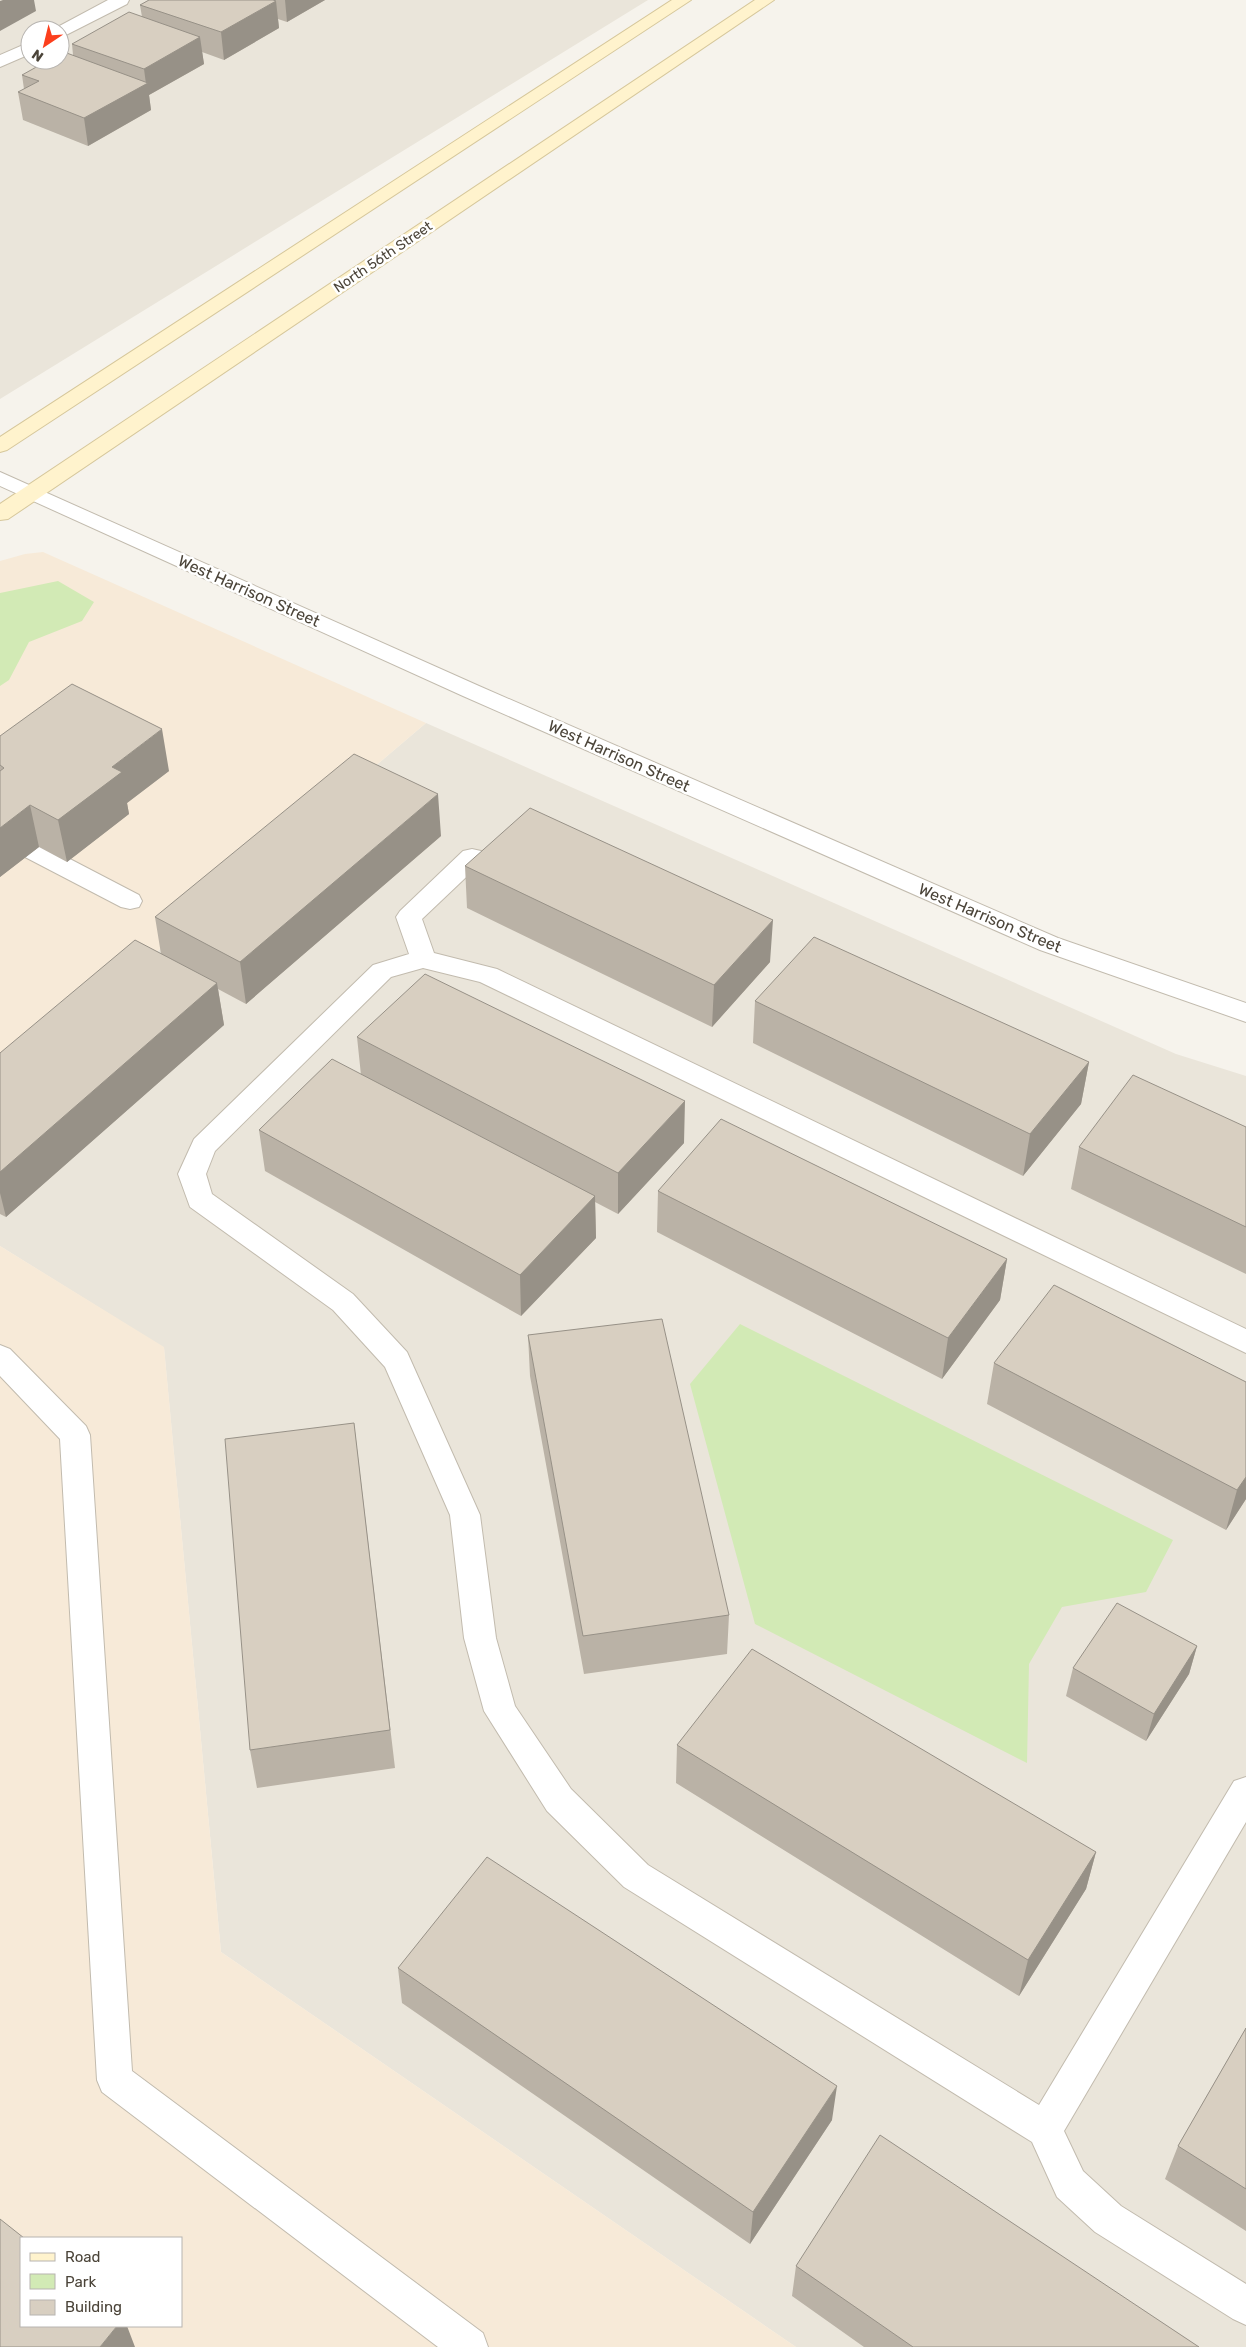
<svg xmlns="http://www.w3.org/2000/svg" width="1246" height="2347" font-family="Rubik,sans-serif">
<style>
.residential{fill:#eae5da;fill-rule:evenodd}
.commercial{fill:#f7ead8;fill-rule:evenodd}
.green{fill:#d2eab5}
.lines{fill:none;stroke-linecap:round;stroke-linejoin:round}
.service-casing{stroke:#c2bbae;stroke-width:2}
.minor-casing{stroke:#c2bbae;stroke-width:2}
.secondary-casing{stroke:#d6c79b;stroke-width:2}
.service{fill:#fff;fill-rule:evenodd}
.minor{fill:#fff;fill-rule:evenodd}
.secondary{fill:#fff3cd;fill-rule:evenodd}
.wall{fill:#bab2a6}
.shaded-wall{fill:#979187}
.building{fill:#d8cfc1;stroke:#979187}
.labels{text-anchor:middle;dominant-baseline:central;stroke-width:5;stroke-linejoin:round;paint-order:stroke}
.far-street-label{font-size:14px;fill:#4b4439;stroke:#fff}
.street-label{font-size:16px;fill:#4b4439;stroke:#fff}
</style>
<rect width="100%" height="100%" fill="#f6f3ec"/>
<path class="residential" d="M0,0H648L0,399ZM30,30H60V60H30Z
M426,723L1176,1054L1246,1076V2347H796L221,1952L164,1348L0,1246V1085Z"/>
<path class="commercial" d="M43,552L426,723L0,1085V561L25,554Z
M0,1246L164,1347L221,1952L796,2347H0ZM21,2238H181V2326H21Z"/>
<path class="green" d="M58,581L94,602L82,621L29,642L9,680L0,686V593Z
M740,1324L1173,1540L1146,1592L1062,1607L1029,1664L1027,1763L755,1624L690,1384Z"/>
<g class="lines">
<g class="service-casing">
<path id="service" d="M34,843L43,845L139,895L142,901L139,907L130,909L121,907L25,857L22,851L25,845Z
M472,849L481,851L484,857L481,863L422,919L434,953L497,969L1246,1329V1353L480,982L423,968L391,977L215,1151L206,1174L212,1194L353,1294L407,1352L480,1515L496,1638L515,1706L571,1789L648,1865L1039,2105L1234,1781L1246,1777V1822L1064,2131L1083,2171L1121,2206L1246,2284V2325L1233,2319L1095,2232L1057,2197L1032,2142L624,1887L547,1811L484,1711L464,1638L450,1515L385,1367L333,1310L190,1207L178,1174L194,1139L373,965L409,954L396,917L400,911L463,851Z
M0,1345L10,1349L86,1426L90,1435L132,2071L483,2333L488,2347H438L102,2092L97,2080L60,1439L0,1376Z"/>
</g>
<g class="minor-casing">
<path id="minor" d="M108,0H129L127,4L66,35L60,36V30H52Z
M30,42V54L0,67V55Z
M0,472L479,686L1058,938L1246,1003V1022L1040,950L463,696L0,486Z"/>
</g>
<g class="secondary-casing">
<path id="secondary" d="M672,0H691L7,450L0,452V437Z
M755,0H774L8,519L0,520V504Z"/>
</g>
<use href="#service" class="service"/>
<use href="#minor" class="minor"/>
<use href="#secondary" class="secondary"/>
</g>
<path class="wall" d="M149,0H325L287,22L278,19L279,28L224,60L202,52L204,64L149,95L151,110L88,146L23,120L18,92L24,89L22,75L73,55L72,44L142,17L140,5Z
M0,736L169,771L127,803L129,814L67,862L39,847L0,877Z
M441,836L246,1004L218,989L224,1025L6,1217L0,1214V1053L161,954L155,917Z
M465,866L770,962L712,1027L467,908Z
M755,1001L1089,1062L1081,1104L1023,1176L753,1043Z
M357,1037L684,1143L618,1214L595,1202L596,1238L521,1316L265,1171L259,1130L361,1075Z
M1246,1127V1274L1071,1189L1079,1147Z
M658,1191L1007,1259L1000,1300L942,1379L657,1232Z
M528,1335L729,1615L727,1654L584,1674L530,1376Z
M994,1363L1246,1382V1499L1226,1530L987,1404Z
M354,1423L395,1768L257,1788L250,1750Z
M1197,1646L1189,1674L1146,1741L1066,1696L1073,1668Z
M677,1745L1096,1852L1086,1889L1019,1996L676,1783Z
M398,1968L832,2120L750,2244L402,2003Z
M1246,2028V2231L1165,2179L1178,2146Z
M796,2266L1199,2347H864L792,2296Z"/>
<path class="shaded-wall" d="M3,0H34L36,11L0,31V1Z
M285,0H325L287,22Z
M276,1L279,28L224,60L221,32Z
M200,37L204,64L149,95L151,110L88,146L84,118L146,84L144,69Z
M162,729L169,771L127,803L129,814L67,862L58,820L112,767Z
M438,794L441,836L246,1004L240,962Z
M30,805L39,847L0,877V828Z
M773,920L770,962L712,1027L714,985Z
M217,983L224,1025L6,1217L0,1193V1172Z
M1089,1062L1081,1104L1023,1176L1030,1134Z
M685,1101L684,1143L618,1214V1173Z
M595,1196L596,1238L521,1316L520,1275Z
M1007,1259L1000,1300L942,1379L948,1338Z
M1246,1477V1499L1226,1530L1237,1490Z
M1197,1646L1189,1674L1146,1741L1154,1714Z
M1096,1852L1086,1889L1019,1996L1028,1960Z
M837,2086L832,2120L750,2244L753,2212Z
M117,2326H127L135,2347H100Z"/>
<path class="building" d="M149,0H273L276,1L221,32L140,5Z
M129,12L200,37L144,69L72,44Z
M64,52L148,83L84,118L18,92L39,81L22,75L49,60H60V54Z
M72,684L162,729L112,767L122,772L58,820L30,805L0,828V771L4,768L0,765V736Z
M354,754L438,794L240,962L155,917Z
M530,808L773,920L714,985L465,866Z
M814,937L1089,1062L1030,1134L755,1001Z
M135,940L217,983L0,1172V1053Z
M425,974L685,1101L618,1173L357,1037Z
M332,1059L595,1196L520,1275L259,1130Z
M1133,1075L1246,1127V1227L1079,1147Z
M721,1119L1007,1259L948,1338L658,1191Z
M1054,1285L1246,1382V1477L1237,1490L994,1363Z
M662,1319L729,1615L583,1636L528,1335Z
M354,1423L390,1730L250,1750L225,1439Z
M1117,1603L1197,1646L1154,1714L1073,1668Z
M752,1649L1096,1852L1028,1960L677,1745Z
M487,1857L837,2086L753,2212L398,1968Z
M1246,2028V2189L1178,2146Z
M880,2135L1199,2347H913L796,2266Z
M0,2219L24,2238H21V2326H117L100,2347H0Z"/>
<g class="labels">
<g class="far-street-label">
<text transform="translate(383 257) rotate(-34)">North 56th Street</text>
</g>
<g class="street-label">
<text transform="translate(249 591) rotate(24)">West Harrison Street</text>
<text transform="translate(619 756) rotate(24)">West Harrison Street</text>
<text transform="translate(990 918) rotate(23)">West Harrison Street</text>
</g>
</g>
<rect x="20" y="2237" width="162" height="90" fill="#ffffff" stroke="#b7b4b0"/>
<rect x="30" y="2253" width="25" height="8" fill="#fff3cd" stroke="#b7b4b0"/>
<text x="65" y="2262" font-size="15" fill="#4b4439">Road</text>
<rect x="30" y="2274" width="25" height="15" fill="#d2eab5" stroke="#b7b4b0"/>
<text x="65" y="2287" font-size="15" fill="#4b4439">Park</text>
<rect x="30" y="2300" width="25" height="15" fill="#d8cfc1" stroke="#b7b4b0"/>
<text x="65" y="2312" font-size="15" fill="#4b4439">Building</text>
<g transform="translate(45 45) rotate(215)"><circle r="24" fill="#ffffff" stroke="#b7b4b0"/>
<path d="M0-4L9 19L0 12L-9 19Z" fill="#fc3f1d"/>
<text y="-8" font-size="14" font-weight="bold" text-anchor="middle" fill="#4b4439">N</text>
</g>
</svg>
